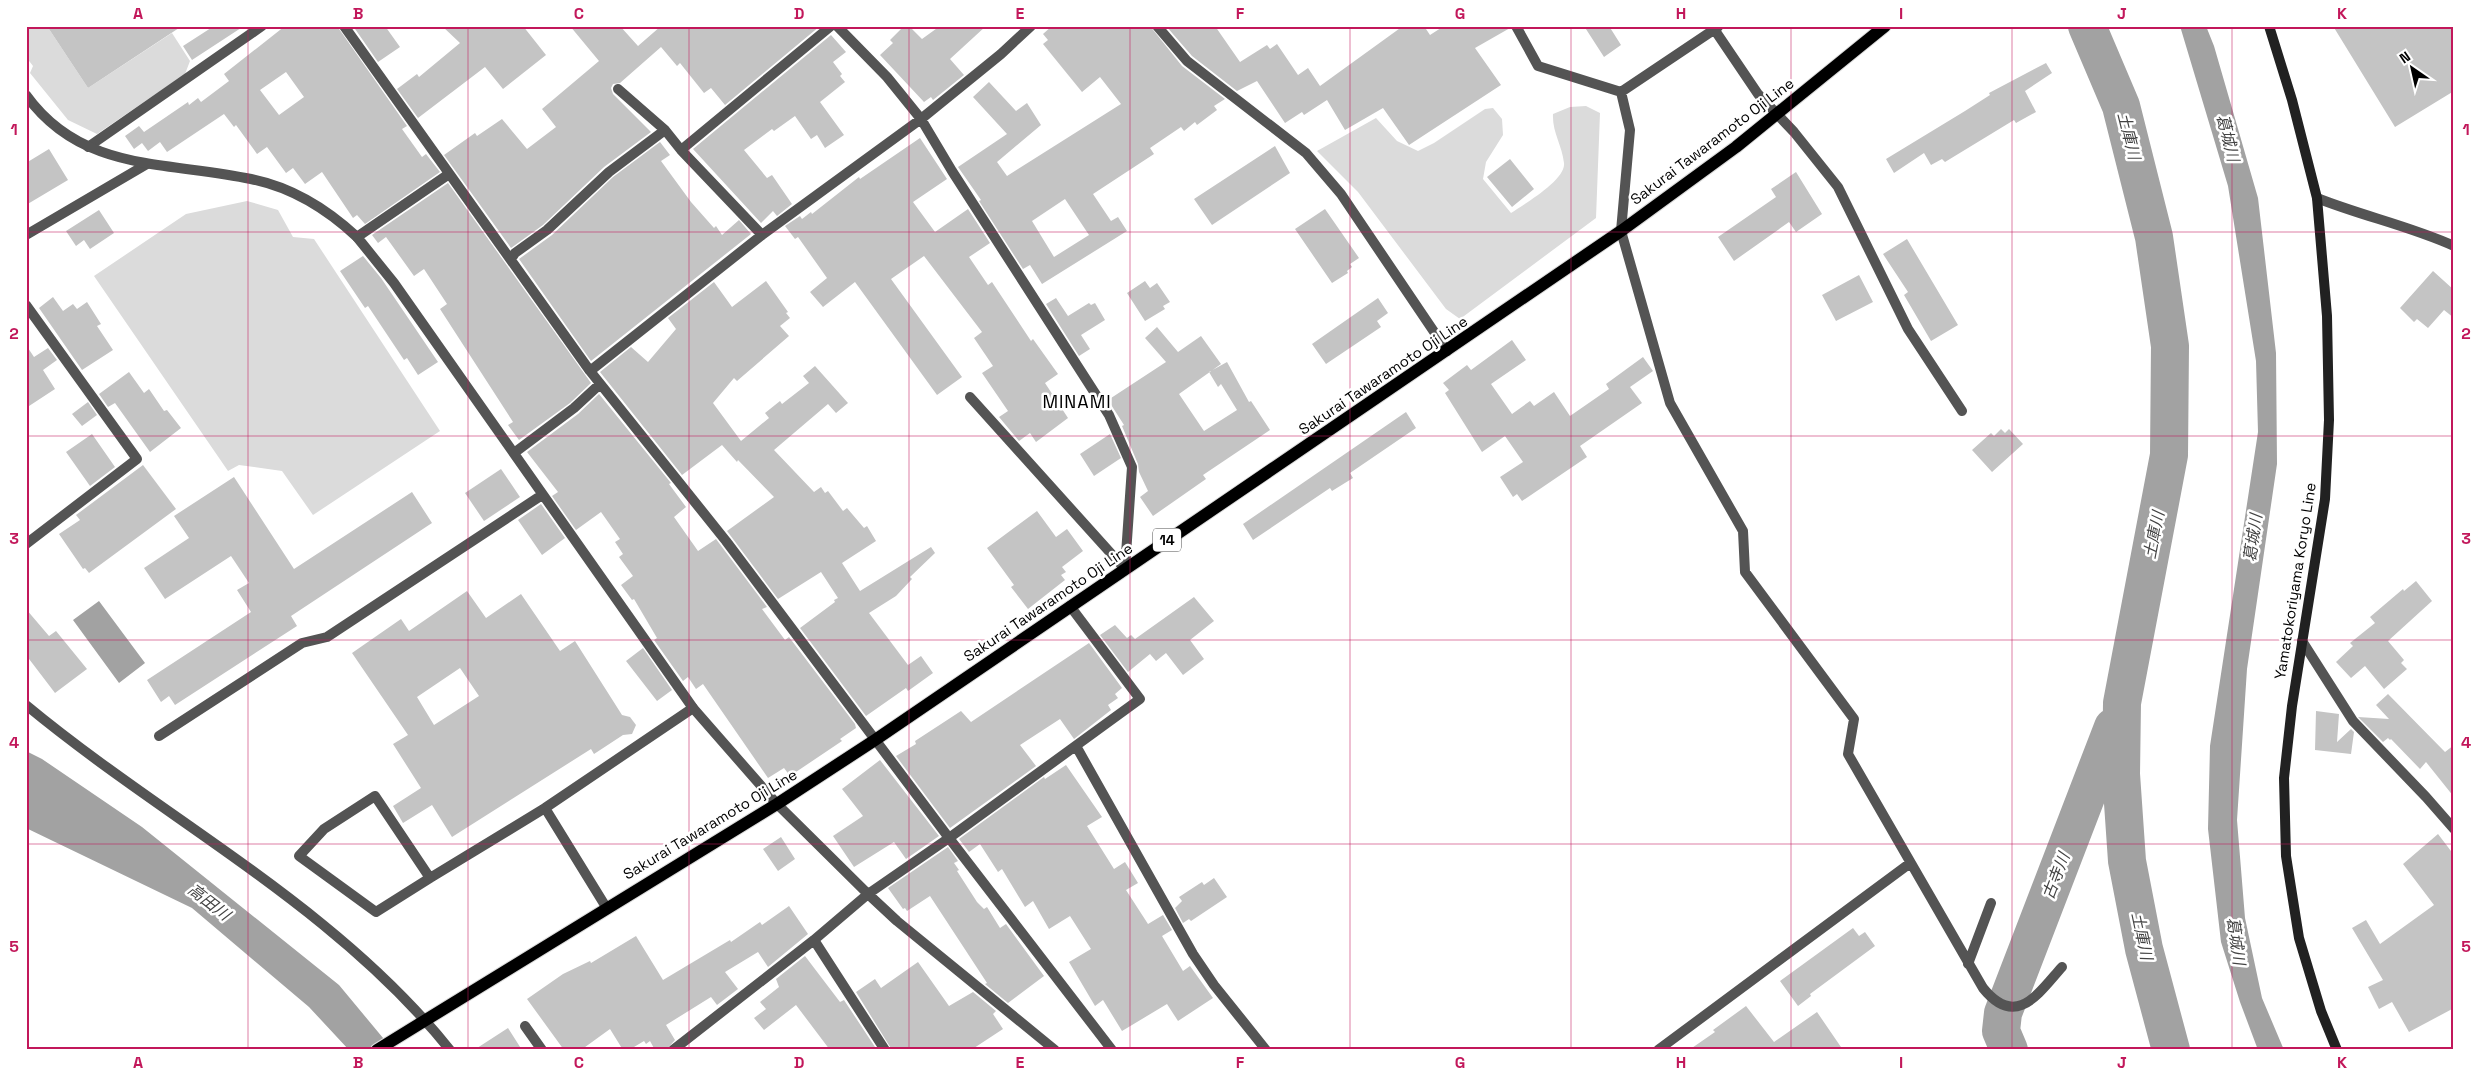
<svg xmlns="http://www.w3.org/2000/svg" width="2480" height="1076" font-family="'Space Grotesk','Noto Sans JP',sans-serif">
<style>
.green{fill:#dbdbdb}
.water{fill:#a2a2a2}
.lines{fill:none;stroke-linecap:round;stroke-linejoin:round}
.river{stroke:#a2a2a2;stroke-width:38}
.building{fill:#c4c4c4;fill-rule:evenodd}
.primary-casing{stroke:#dbdbdb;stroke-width:14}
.service{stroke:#545454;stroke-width:10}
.minor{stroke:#545454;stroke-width:10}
.tertiary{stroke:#545454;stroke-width:10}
.secondary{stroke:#212121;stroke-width:10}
.primary{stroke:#000;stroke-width:12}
.grid{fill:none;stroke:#c2185b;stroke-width:1;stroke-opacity:0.55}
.labels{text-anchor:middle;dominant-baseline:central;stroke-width:5;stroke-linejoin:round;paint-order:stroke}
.shield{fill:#fff;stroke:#4c4c4c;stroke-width:1}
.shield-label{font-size:14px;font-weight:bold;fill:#000}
.street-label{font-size:15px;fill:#000;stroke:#fff}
.water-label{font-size:16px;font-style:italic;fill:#434343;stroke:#fff}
.quarter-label{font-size:18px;letter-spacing:1px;fill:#000;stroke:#fff}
.neatline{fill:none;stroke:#c2185b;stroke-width:2}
.grid-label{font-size:16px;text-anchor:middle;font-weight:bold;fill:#c2185b}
</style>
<rect width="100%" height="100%" fill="#fff"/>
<path class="green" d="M26,26H47L88,88L172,33L190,61L185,74L97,134L68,120L30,73L33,66L26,57Z
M1586,106L1600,113L1596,218L1460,319L1446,309L1358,192L1317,151L1376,118L1397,141L1418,151L1434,143L1485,109L1493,108L1502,119L1503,135L1486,162L1483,179L1511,213C1524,204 1566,180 1564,163C1562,145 1552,132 1553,114L1570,107Z
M247,201L278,210L293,237L314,239L440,431L313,515L282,471L239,465L228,471L94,276L186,214Z"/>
<path class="water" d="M2180,26H2206L2214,46L2258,198L2276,353L2277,464L2247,669L2237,820L2245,918L2262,998L2284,1050H2258L2240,1002L2221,942L2208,829L2210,746L2258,432L2256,361L2228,186Z
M99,601L145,663L119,683L73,620Z
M26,751L42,759L142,827L339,985L393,1050H349L309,1007L192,908L26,828Z"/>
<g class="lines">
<path class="river" d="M2087,26L2121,106L2154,237L2170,346L2169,455L2122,703L2121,774L2127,861L2144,949L2171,1050
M2009,1050L2001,1031L2003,1013L2113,727"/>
</g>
<path class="building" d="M47,26H182L88,88Z
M214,26H244L192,60L183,46Z
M285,26H337L407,126L402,129L422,157L426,154L440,172L365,224L357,215L353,218L322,172L305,184L293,168L286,173L267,147L257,154L236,125L234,127L224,114L167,152L160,142L148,151L142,143L134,149L125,136L139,126L144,132L188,102L189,105L198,98L201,102L229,81L224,74ZM286,72L304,97L279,115L260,90Z
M353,26H385L400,47L378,62Z
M442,26H523L546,55L503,89L485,67L418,118L397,89L417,74L419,77L460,43Z
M570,26H620L638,46L661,26H820L725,105L711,88L704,93L680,63L677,66L661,47L620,83L613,84L611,88L613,94L651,132L604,167L543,225L511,248L444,155L475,133L477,136L502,119L527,149L556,127L542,109L599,61Z
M904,26H909L922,39L940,26H986L950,59L964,75L933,100L931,97L924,102L880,55L893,43L890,40Z
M1052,26H1150L1182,66L1225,99L1214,106L1217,110L1197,125L1195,122L1184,131L1181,127L1150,148L1154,154L1093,194L1111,221L1118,217L1127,231L1042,284L1030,265L1023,269L979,201L981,200L958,167L1007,134L973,97L989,82L1016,111L1027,103L1041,125L997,162L1007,176L1121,104L1100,77L1082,92L1043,44L1048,40L1043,34ZM1065,199L1089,235L1054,257L1032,221Z
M1166,26H1215L1240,62L1267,45L1270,49L1277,44L1298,75L1308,68L1320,86L1403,26H1424L1430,35L1444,26H1509L1510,28L1475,48L1501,85L1409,145L1383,108L1345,130L1327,100L1304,115L1302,112L1285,123L1257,81L1237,91L1192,56Z
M1584,26H1609L1621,45L1604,57Z
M2333,26H2454V91L2395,127Z
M831,35L846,52L833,62L842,74L840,76L845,82L820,102L844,135L825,148L817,135L811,139L795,116L774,131L772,129L744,150L767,178L772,175L792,204L777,216L773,211L761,223L693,149Z
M2046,63L2052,73L2025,91L2036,112L2016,123L2014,120L1945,162L1942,159L1931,165L1924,153L1894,173L1886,159L1965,111L1990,95L1989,93Z
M920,138L947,179L913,202L935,232L968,209L990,243L969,257L988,285L992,282L1031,341L1033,339L1058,374L1045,383L1068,418L1036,442L1030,433L1019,441L999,417L1008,411L982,373L993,366L974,338L982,332L924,256L891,279L962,377L937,395L855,282L823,307L810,292L827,278L798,237L795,239L785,226L800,216L802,219L811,212L812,214L859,177L860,179Z
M660,142L670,155L661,161L691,202L714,228L716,226L722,235L739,220L751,234L591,361L519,259L552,235L613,177Z
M1275,146L1290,173L1212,225L1194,199Z
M49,149L68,180L26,205V163Z
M1510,159L1534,189L1512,207L1487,177Z
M1796,172L1822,214L1796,232L1789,222L1734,261L1718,237L1776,197L1771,189Z
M448,183L591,383L570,403L519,440L508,425L513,422L440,309L447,304L424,269L414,276L386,237L378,243L372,235Z
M1325,209L1359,258L1350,264L1352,267L1347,271L1348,273L1332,283L1295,229Z
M99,210L114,233L90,249L84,240L76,246L66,231Z
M1907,239L1958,325L1931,341L1904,295L1908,292L1883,254Z
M363,256L381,278L438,362L418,375L407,358L404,360L368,306L365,308L340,271Z
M2433,271L2454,290V318L2444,310L2428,328L2417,319L2414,322L2400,308Z
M1859,275L1873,302L1836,321L1822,295Z
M766,281L788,312L786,313L790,318L780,326L789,336L737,381L734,378L713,403L741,441L769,418L765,413L780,401L782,404L809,383L803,376L815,366L848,403L836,413L828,404L774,450L814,492L821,487L825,493L828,491L843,511L847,508L864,528L867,526L876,541L842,563L860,591L931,547L935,553L910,577L912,579L896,596L869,613L908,665L921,656L933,673L908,691L906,688L866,716L800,628L835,602L834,600L838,598L821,572L778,599L727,531L774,497L738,460L737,462L722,445L682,475L600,372L631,347L648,362L676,329L668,318L714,282L732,307Z
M1145,281L1150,288L1157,283L1170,302L1163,306L1165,309L1145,321L1127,293Z
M53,297L63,311L73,304L77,309L87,302L101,324L97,326L113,350L82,370L39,308Z
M1056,298L1068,316L1089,303L1091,305L1095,303L1105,320L1081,335L1090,349L1079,356L1046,304Z
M1378,298L1388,313L1377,321L1381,327L1326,364L1312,344Z
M1157,327L1178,352L1201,336L1221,364L1179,394L1204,431L1237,410L1221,384L1218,387L1209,372L1227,362L1249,402L1251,401L1270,430L1203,475L1206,479L1153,516L1140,497L1148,491L1139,472L1138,464L1122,426L1124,425L1108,400L1166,362L1145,338Z
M1512,340L1526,360L1491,384L1512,414L1530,401L1534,406L1554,392L1570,416L1609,389L1606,384L1643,357L1653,371L1630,387L1642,403L1580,446L1587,457L1522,501L1517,494L1513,497L1500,477L1523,462L1505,436L1482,452L1445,393L1449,390L1443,383L1467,365L1471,370Z
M26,345L34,357L48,348L57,360L43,370L55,389L26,408Z
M129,372L144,393L149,389L164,411L167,410L181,428L150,452L115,403L108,407L99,394Z
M599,394L671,483L669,484L686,507L674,517L698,551L716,539L767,607L762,609L785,640L789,637L855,724L856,728L840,739L842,741L790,776L784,768L768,778L703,684L696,689L688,677L683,681L654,640L657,638L634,599L632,600L621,585L633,576L619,557L623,554L615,542L620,539L601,512L576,530L552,496L558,492L527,452L578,414Z
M88,402L97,415L82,426L72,414Z
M1406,412L1416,428L1350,473L1353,478L1332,491L1330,488L1253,540L1243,524Z
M2001,429L2005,433L2009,429L2023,444L1992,472L1972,450L1991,433L1994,436Z
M92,434L115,467L90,486L66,452Z
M1110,434L1121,458L1094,476L1080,454Z
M143,465L176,509L89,573L85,568L83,569L59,534L80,520L76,515Z
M501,469L520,497L484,521L465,493Z
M234,477L294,569L412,492L432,523L291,616L297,626L175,705L169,696L161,702L147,680L251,612L237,590L249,583L231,556L165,599L144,568L189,538L174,516Z
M541,504L565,538L542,555L518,520Z
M1037,511L1056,537L1067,529L1083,551L1062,567L1066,572L1061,575L1065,580L1028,609L1011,587L1014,585L987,548Z
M2416,581L2432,601L2388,641L2404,660L2401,663L2407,669L2384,689L2365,666L2351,678L2336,662L2353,646L2350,643L2375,623L2370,617L2403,589L2404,591Z
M467,591L486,618L521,594L560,651L575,641L622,715L630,717L636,725L632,734L623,735L594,754L591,749L452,837L432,805L403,823L393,806L421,788L393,744L408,735L352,653L401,619L409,631ZM460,668L479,696L434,725L417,697Z
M1194,597L1214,621L1190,640L1204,659L1183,675L1166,653L1156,661L1150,654L1128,672L1100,635L1115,625L1127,638L1131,635L1135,639Z
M26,609L49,636L56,631L87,669L55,693L26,655Z
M1089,643L1122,688L1115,694L1118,698L1108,705L1111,710L1074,739L1060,719L1020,745L1036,766L950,828L896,756L916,744L915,741L961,711L971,722Z
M643,648L672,690L657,701L626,661Z
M2388,694L2445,752L2454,745V797L2426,762L2420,769L2391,739L2390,740L2388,738L2383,742L2358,717L2389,719L2376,705Z
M2316,711L2339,714L2337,742L2351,729L2354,732L2351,754L2315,750Z
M880,760L939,836L906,859L894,842L854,867L833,836L863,816L842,789Z
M1066,765L1102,817L1087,826L1114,869L1125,862L1138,883L1126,890L1148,924L1163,915L1172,930L1162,936L1183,971L1190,966L1213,998L1178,1021L1167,1004L1122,1031L1103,1000L1095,1006L1069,962L1091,949L1070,916L1049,929L1033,901L1025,907L1002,869L998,872L980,844L969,852L959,839L1044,777L1045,779Z
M2438,834L2454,855V1008L2409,1032L2392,1002L2379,1009L2368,987L2383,980L2352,928L2366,920L2380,944L2434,905L2403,864Z
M781,837L795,859L778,871L763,849Z
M948,847L958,861L954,863L959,870L957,871L977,902L984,909L987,907L1000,928L1006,924L1044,976L1008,1003L985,984L987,983L930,896L907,911L905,908L903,909L888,888Z
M1214,878L1227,897L1191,921L1189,919L1183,923L1175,908L1182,901L1179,897L1202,882L1204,885Z
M789,906L808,934L768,967L758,952L725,972L738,989L717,1005L711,997L666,1025L675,1040L666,1050H655L650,1041L646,1044L644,1041L629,1050H623L610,1029L581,1050H564L527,999L563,974L590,961L591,963L636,936L663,980L730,940L731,942L760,922L762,925Z
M1853,928L1859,936L1865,932L1875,946L1810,994L1811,996L1798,1006L1780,981Z
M805,956L840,1002L844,1000L877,1050H830L796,1005L764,1030L754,1018L766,1009L760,1002L779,987L776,979Z
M918,962L949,1006L973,992L996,1011L993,1014L1003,1029L971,1050H892L856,992L875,979L881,988Z
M1746,1006L1774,1042L1817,1012L1843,1050H1689L1715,1032L1713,1030Z
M508,1028L522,1050H474Z"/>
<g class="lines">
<g class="primary-casing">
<path id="primary" d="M377,1050L777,804L875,740L1621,231L1736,147L1885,26"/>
</g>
<path class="service" d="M2302,641L2353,721L2426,797L2454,829
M375,796L430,878L376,912L299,856L324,829Z
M545,808L606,907
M430,878L545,808L693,708"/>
<path class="minor" d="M344,26L590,371L726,541L949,838L1112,1050
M837,26L887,77L921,119L952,171L1109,415L1132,467L1125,569
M1157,26L1187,61L1306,153L1341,194L1447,351
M1516,26L1538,66L1621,92L1718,27
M1712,26L1758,94L1794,132L1838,187L1908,329L1962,411
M618,89L665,130L681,150
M1621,92L1630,130L1621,231L1670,403L1743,531L1745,572L1854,719L1848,754L1983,988C2016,1029 2038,994 2062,967
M88,147L262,26
M449,174L357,237L394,283L693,708L777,804L868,894L897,921L1055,1050
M2317,198C2362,216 2410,226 2454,246
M26,235L147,164
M762,235L681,150L831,26
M511,259L515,253L547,230L609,172L665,130
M26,305L137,459L26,544
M590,371L762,235L921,119L1001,54L1031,26
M970,397L1125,569
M514,453L574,408L600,384
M26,705C166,821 335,906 450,1050
M159,736L302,643L327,637L542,495
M1076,746L1193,954L1214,985L1266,1050
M814,940L885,1050
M1968,964L1991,903
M525,1026L542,1050
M673,1050L814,940L868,894L949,838L1140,699L1070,606
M1658,1050L1909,864"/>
<path class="tertiary" d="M26,95C82,173 168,161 251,179C291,187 327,209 357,237"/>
<path class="secondary" d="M2269,26L2292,100L2317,198L2327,316L2329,420L2325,499L2292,706L2284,778L2286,856L2299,938L2321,1011L2337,1050"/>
<use href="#primary" class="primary"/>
</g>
<path class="grid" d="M248,26V1050M468,26V1050M689,26V1050M909,26V1050M1130,26V1050M1350,26V1050M1571,26V1050M1791,26V1050M2012,26V1050M2232,26V1050M26,232H2454M26,436H2454M26,640H2454M26,844H2454"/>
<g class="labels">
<rect class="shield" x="1153" y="528.5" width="28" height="23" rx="4"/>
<g class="shield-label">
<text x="1167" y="540">14</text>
</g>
<g class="street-label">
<text transform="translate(1712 141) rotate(-37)">Sakurai Tawaramoto Oji Line</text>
<text transform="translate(1383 375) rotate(-34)">Sakurai Tawaramoto Oji Line</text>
<text transform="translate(2295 581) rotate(-81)">Yamatokoriyama Koryo Line</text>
<text transform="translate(1048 602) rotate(-34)">Sakurai Tawaramoto Oji Line</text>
<text transform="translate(710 824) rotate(-31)">Sakurai Tawaramoto Oji Line</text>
</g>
<g class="water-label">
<text transform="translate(2129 136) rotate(76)">土庫川</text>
<text transform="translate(2228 138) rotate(76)">葛城川</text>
<text transform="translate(2154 535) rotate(-79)">土庫川</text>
<text transform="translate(2253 538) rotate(-82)">葛城川</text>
<text transform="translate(2056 876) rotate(-69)">古寺川</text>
<text transform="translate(209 902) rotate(38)">高田川</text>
<text transform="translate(2142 936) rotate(78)">土庫川</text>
<text transform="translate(2236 941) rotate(82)">葛城川</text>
</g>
<g class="quarter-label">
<text x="1077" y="401">MINAMI</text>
</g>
</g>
<rect width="2480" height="1076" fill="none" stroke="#ffffff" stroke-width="55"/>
<g transform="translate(2412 68) rotate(326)" stroke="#ffffff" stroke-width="4" paint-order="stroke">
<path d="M0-4L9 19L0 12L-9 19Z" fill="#000000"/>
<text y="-8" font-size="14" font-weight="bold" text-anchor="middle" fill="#000000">N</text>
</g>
<rect x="28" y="28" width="2424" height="1020" class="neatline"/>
<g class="grid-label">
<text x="138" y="19">A</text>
<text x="358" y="19">B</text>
<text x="579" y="19">C</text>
<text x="799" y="19">D</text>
<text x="1020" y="19">E</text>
<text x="1240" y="19">F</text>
<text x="1460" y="19">G</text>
<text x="1681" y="19">H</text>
<text x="1901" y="19">I</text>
<text x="2122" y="19">J</text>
<text x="2342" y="19">K</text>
<text x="14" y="135">1</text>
<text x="2466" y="135">1</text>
<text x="14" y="339">2</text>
<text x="2466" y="339">2</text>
<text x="14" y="544">3</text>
<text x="2466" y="544">3</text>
<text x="14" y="748">4</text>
<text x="2466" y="748">4</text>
<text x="14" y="952">5</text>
<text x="2466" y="952">5</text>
<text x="138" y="1068">A</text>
<text x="358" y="1068">B</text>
<text x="579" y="1068">C</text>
<text x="799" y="1068">D</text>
<text x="1020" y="1068">E</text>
<text x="1240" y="1068">F</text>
<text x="1460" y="1068">G</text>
<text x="1681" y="1068">H</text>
<text x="1901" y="1068">I</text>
<text x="2122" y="1068">J</text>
<text x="2342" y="1068">K</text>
</g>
</svg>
